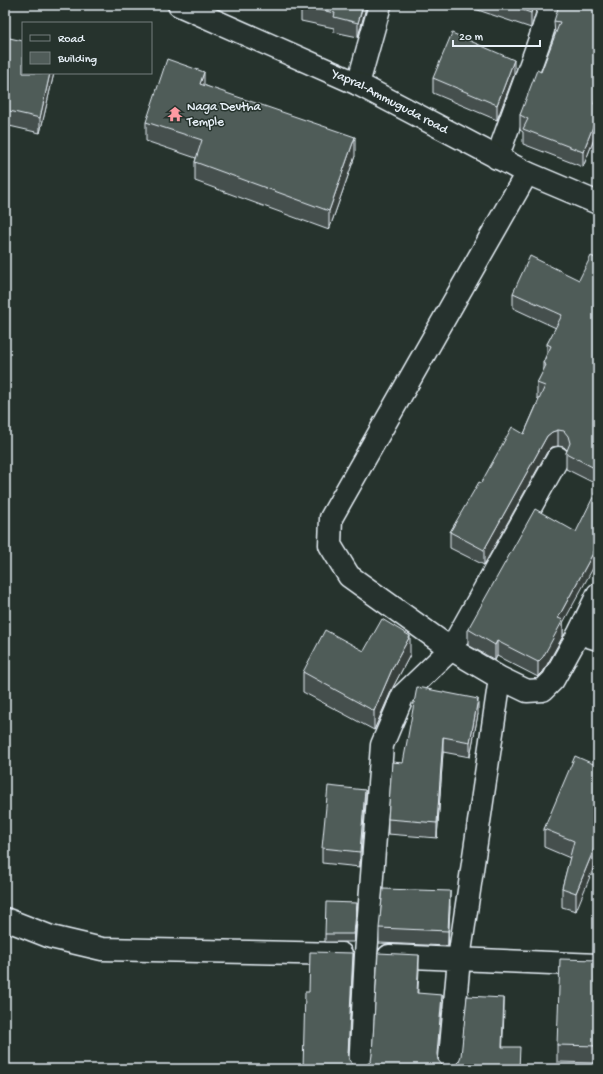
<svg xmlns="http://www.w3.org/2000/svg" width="603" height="1074" font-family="'Gochi Hand',sans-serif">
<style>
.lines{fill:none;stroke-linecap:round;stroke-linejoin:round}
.minor-casing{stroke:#e8f1f8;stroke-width:25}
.secondary-casing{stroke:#e8f1f8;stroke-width:25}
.minor{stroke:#26332d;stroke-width:22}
.secondary{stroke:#26332d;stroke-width:22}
.wall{fill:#454f4d;stroke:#e8f1f8}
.shaded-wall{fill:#38403e;stroke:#e8f1f8}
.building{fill:#505c59;stroke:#e8f1f8}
.labels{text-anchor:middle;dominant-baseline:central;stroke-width:3;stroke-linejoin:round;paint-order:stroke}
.street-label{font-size:13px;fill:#e8f1f8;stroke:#26332d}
.poi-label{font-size:13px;fill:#e8f1f8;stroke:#26332d;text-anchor:start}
</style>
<rect width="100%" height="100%" fill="#26332d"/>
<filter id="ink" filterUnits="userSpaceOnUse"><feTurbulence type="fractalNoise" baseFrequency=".025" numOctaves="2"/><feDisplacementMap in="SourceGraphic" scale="8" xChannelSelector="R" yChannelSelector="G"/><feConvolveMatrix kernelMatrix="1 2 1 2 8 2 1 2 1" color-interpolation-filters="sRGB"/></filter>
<g filter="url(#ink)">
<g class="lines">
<g class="minor-casing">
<path id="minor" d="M358,84L380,5
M497,158L540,39L551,5
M527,173L331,518L330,545L349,576L451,649L500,678L527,691L543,690L553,680L579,633L598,594
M579,633L598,639
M5,919L51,937L102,949L341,954
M389,956L598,965
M360,1069L366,955L382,745L403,695L451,649L558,458
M449,1069L459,959L500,678"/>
</g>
<g class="secondary-casing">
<g id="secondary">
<path id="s1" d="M179,5L358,84L527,173L598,203"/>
</g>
</g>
<use href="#minor" class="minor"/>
<use href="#secondary" class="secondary"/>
</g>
<path class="wall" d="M301,5H365V11L358,37L334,32V28L301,21Z
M469,5H538L531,28L469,7Z
M598,5V129L583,167L523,144V132L520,130V115L541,72L555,36L554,21Z
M5,37L54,73L40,133L5,125Z
M514,75L497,120L433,93V78Z
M204,85L355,156L329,230L195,181V162L196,158L146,141V122Z
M598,259V485L566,469V453L567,450L564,447L558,446L552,447L547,452L484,565L450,548V532L481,483L524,434L539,399L537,398V383L543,372V363L547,353V344L556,328L513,308V293L579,280Z
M576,532L563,623V636L543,672L538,677L497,656L495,660L468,645V629Z
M364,651L410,655L393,687L374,730L303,692V672Z
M478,714L470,757L443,752L437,838L388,834V819L403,763Z
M598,766L576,911L562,907V888L570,858L544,847V829Z
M365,805L360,867L322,863V848Z
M450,906L448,946L379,943V928Z
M357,911L354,942H325V934Z
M598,960V1063L557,1062V1045Z"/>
<path class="shaded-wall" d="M363,5H365V11L358,37V23Z
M533,5H538L531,28V13Z
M514,60V75L497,120V105Z
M204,72V91L200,84Z
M50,73H54L40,133V118Z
M598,93V108L594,104Z
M598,114V129L583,167V152Z
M355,137V156L329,230V211Z
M598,356V372L593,366Z
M558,430V446L552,447L547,452L484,565V550L547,436L552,432Z
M598,544V559L563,623V636L543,672L538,677V662L558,618Z
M410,636V655L393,687L374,730V711L393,667Z
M497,641V656L495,660V645Z
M478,699V714L470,757V742Z
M443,737V752L437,838V823Z
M365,790V805L360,867V852Z
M598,839V857L576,911V893Z
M450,891V906L448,946V931Z
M357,903V911L354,942V934Z
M353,953V967L348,1068V1054Z
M419,955V970L417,1008V993Z
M442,995V1009L437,1068V1054Z
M504,998V1012L502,1061V1047Z"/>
<path class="building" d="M301,5H363L358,23L334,17L335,13L301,6Z
M508,5H533L531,13Z
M559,5H598V93L594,104L598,105V114L583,152L523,129L528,119L520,115L537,70L541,72L560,22L554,21Z
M452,33L514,60L497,105L433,78Z
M5,37L23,41V73H50L40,118L5,110Z
M167,59L204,72L200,84L355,137L329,211L195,162L202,140L146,122Z
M530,256L579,280L591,256L598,259V356L593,366L598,369V470L566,453L570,443L568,436L564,431L558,430L552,432L547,436L484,550L450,532L479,482L481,483L512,427L524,434L545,386L537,383L546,365L543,363L551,346L547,344L562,315L513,293Z
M598,487V544L558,618L563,620L543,657L538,662L497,641L495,645L468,629L535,509L576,532Z
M382,619L410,636L393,667L374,711L303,672L325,630L364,651Z
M417,687L478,699L470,742L443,737L437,823L388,819L392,762L403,763Z
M575,756L598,766V839L576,893L562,888L574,841L544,829Z
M328,786L365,790L360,852L322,848Z
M383,889L450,891L448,931L379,928Z
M326,902L357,903L354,934H325Z
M310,952L353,953L348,1054L349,1060L353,1065L359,1067L366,1065L371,1061L372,1055L378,953L419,955L417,993L442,995L437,1054L438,1060L442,1065L447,1067L455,1065L459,1061L461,1056L467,996L504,998L502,1047H520L519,1069H303L305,992H309Z
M560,959L598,960V1046L557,1045Z"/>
</g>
<defs>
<g id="temple-bare" transform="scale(1.2)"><path d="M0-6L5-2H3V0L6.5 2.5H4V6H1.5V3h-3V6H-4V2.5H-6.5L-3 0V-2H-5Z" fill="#ff9aa2" stroke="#26332d" stroke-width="2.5" paint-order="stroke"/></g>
</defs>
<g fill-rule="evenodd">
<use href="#temple-bare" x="175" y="114"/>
</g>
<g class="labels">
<g class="street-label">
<text stroke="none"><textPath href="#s1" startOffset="232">Yapral-Ammuguda road</textPath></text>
</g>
<g class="poi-label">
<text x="187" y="107">Naga Devtha<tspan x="187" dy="15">Temple</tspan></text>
</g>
</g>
<rect width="603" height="1074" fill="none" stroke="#26332d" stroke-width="20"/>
<rect x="10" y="10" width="583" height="1054" fill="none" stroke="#e8f1f8" stroke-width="1.5" filter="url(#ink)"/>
<rect x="22" y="22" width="130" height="52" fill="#26332d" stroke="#747f7e"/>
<rect x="30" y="35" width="20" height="6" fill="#26332d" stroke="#747f7e"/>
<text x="58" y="42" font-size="12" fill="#e8f1f8">Road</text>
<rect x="30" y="52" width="20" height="12" fill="#505c59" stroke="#747f7e"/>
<text x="58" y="62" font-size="12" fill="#e8f1f8">Building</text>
<path d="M453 40v6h87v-6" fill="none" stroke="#e8f1f8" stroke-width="2"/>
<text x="459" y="40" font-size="12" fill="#e8f1f8" stroke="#26332d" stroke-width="3" paint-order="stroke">20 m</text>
</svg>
